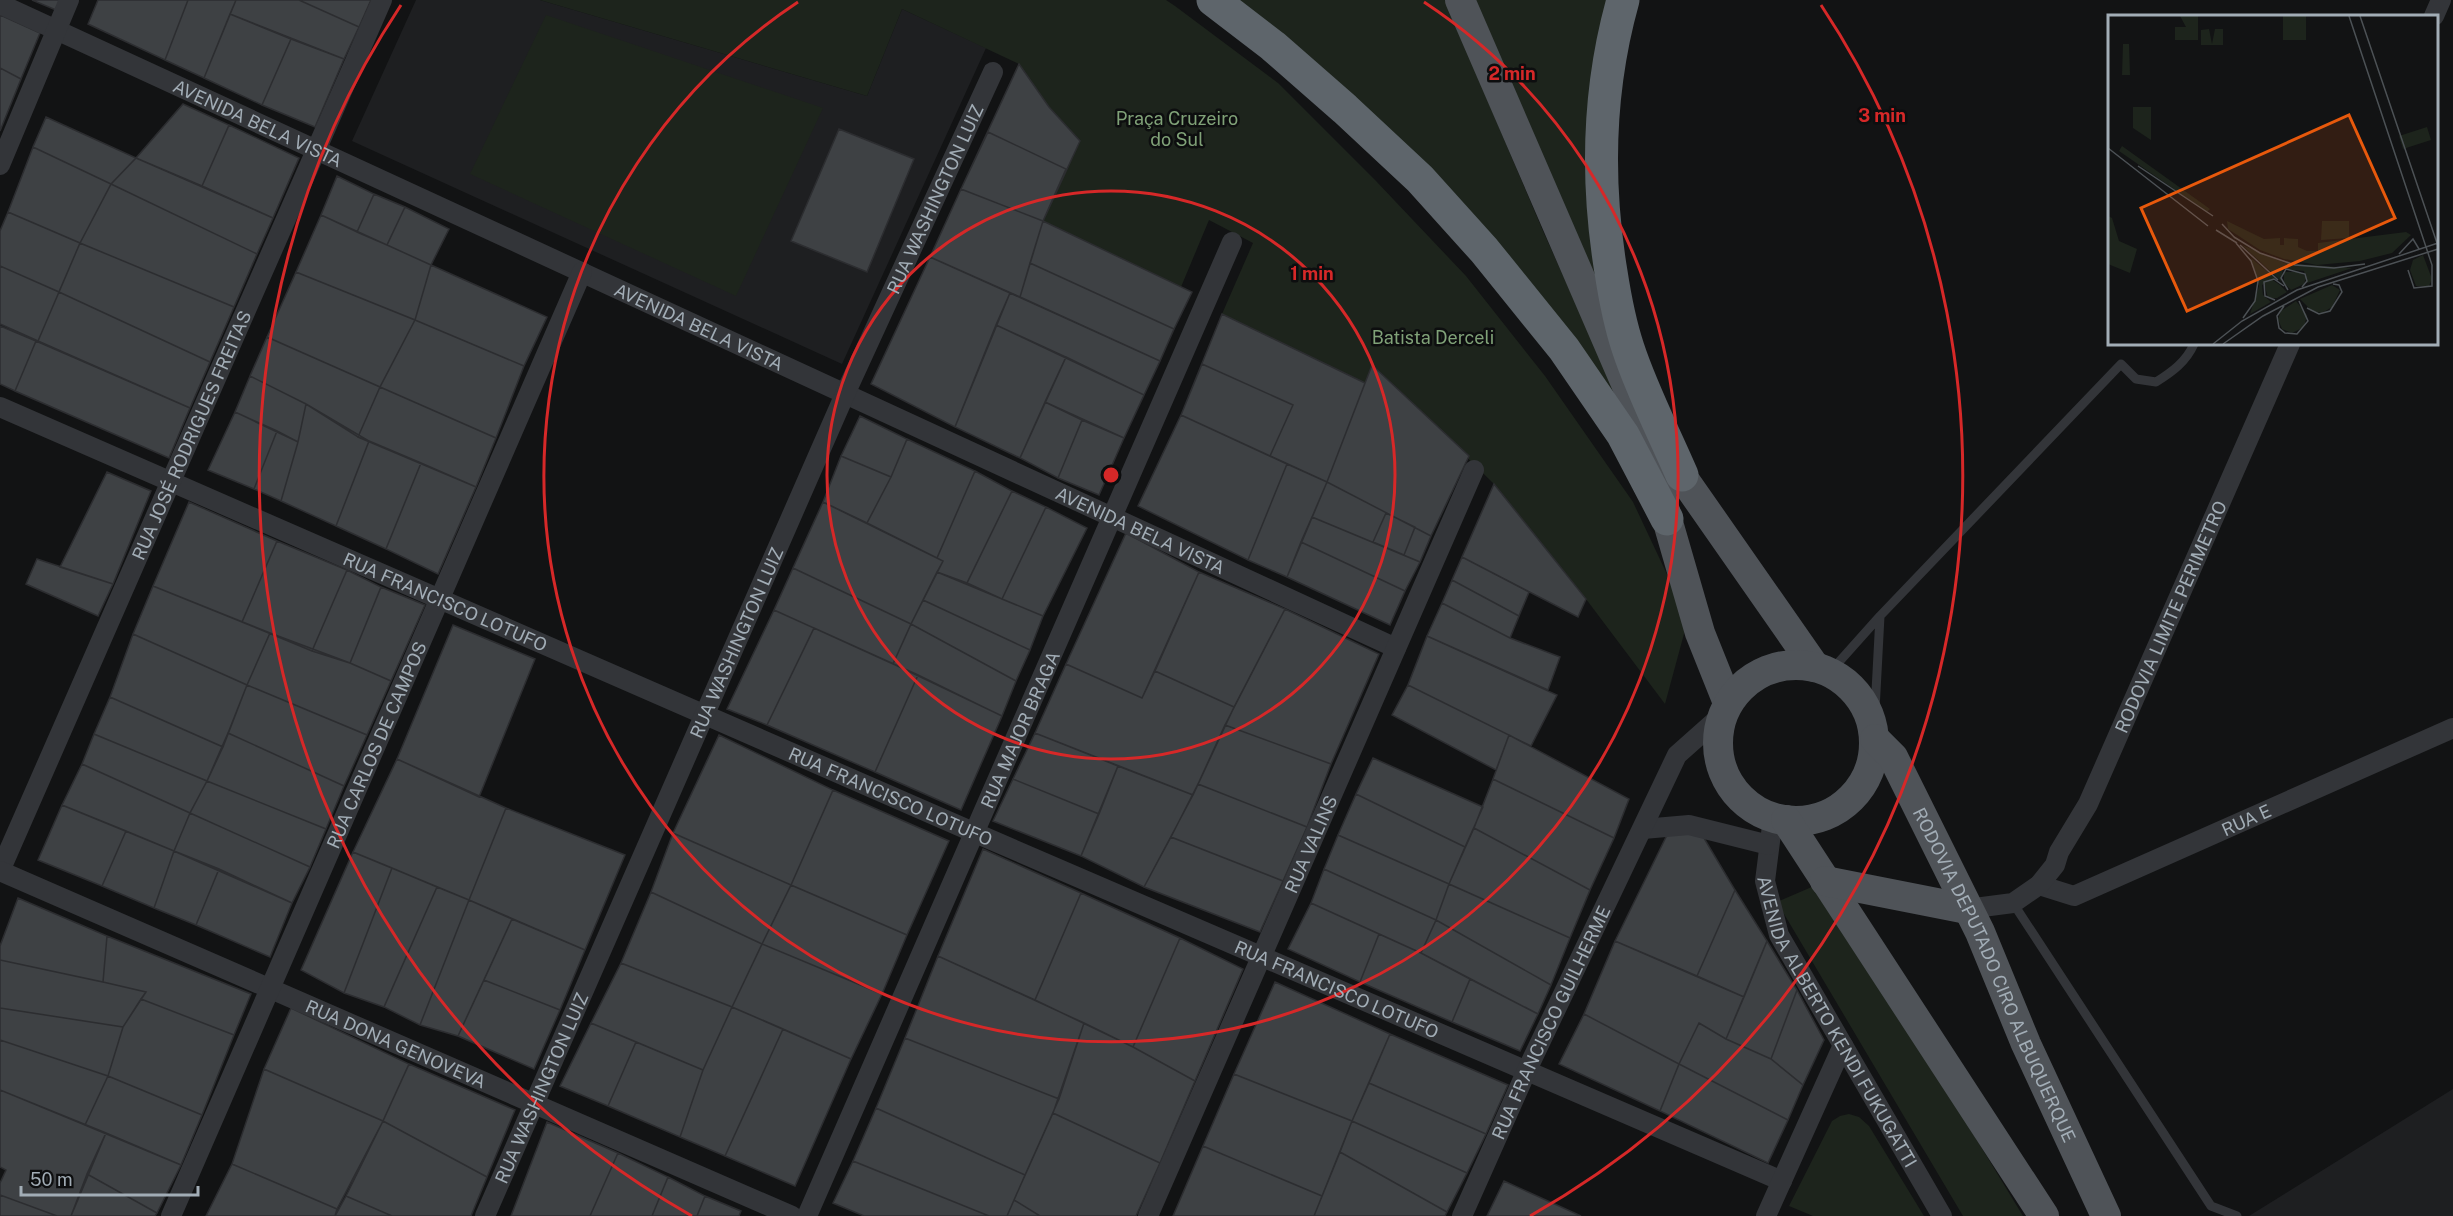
<svg xmlns="http://www.w3.org/2000/svg" width="2453" height="1216" font-family="'Public Sans',sans-serif">
<style>
.built{fill:#1e1f21}
.green{fill:#1d241c}
.building{fill:#3e4144;stroke:#2c2d30;stroke-width:1.5}
.lines{fill:none;stroke-linecap:round;stroke-linejoin:round}
.lane{stroke:#333539;stroke-width:9}
.street{stroke:#333539;stroke-width:20}
.primary{stroke:#4f5358;stroke-width:30}
.highway{stroke:#5e656b;stroke-width:33}
.ring{fill:none;stroke:#d62828;stroke-width:3}
.labels{text-anchor:middle;dominant-baseline:central;stroke-width:5;stroke-linejoin:round;paint-order:stroke}
.park-label{font-size:18px;fill:#80a278;stroke:#0d0e0f}
.street-label{font-size:18px;fill:#a2adb6;stroke:#0d0e0f}
.inset-road{fill:none;stroke:#4c5155;stroke-width:1.5}
.view{fill:#e8590c;fill-opacity:0.15;stroke:#e8590c;stroke-width:3}
.inset-edge{fill:none;stroke:#a2adb6;stroke-width:3}
.centre{fill:#d62828;stroke:#0d0e0f;stroke-width:3}
.ring-label{font-size:18px;text-anchor:middle;font-weight:bold;fill:#d62828;stroke:#0d0e0f;stroke-width:5;stroke-linejoin:round;paint-order:stroke}
</style>
<rect width="100%" height="100%" fill="#121314"/>
<path class="built" d="M416,0H540L867,96L902,9L986,48L842,364L352,141Z
M2453,1089V1216H2249Z"/>
<path class="green" d="M540,0H1166L1175,6L1278,83L1376,181L1466,276L1545,376L1633,502L1688,619L1665,704L1586,599L1494,484L1373,365L1365,383L1222,314L1253,243L1209,220L1181,287L1043,221L1080,141L1049,107L1019,64L902,9L867,96Z
M1232,0H1445L1543,231L1621,404Z
M1471,0H1610L1614,331Z
M546,15L823,108L736,296L470,174Z
M1821,883L2023,1216H1963L1777,902Z
M1849,1114L1859,1117L1869,1126L1924,1216H1813L1789,1206L1832,1121L1840,1116Z"/>
<path class="building" d="M32,0H60L56,10Z
M98,0H188L165,60L88,24Z
M188,0H236L204,78L165,60Z
M236,0H299L359,27L344,59L230,14Z
M299,0H371L359,27Z
M230,14L291,39L262,105L204,78Z
M0,15L40,33L21,79L0,68Z
M291,39L344,59L315,127L262,105Z
M1019,64L1049,107L1080,141L1043,221L961,189Z
M0,68L21,79L0,131Z
M183,104L229,125L202,186L136,158Z
M46,117L136,158L111,184L33,147Z
M229,125L299,158L273,218L202,186Z
M839,129L914,159L867,272L791,241Z
M988,132L1066,169L1043,221L961,189Z
M33,147L111,184L80,243L8,212Z
M136,158L273,218L257,254L111,184Z
M337,176L374,194L357,232L321,215Z
M111,184L257,254L234,307L80,243Z
M961,189L1043,221L1020,297L930,257Z
M374,194L405,207L387,245L357,232Z
M405,207L449,229L431,265L387,245Z
M8,212L80,243L59,292L0,266V231Z
M321,215L431,265L415,320L296,272Z
M1043,221L1192,292L1174,329L1030,263Z
M80,243L234,307L210,362L59,292Z
M930,257L1010,293L955,427L871,384Z
M1030,263L1174,329L1160,361L1020,297Z
M431,265L547,317L524,366L415,320Z
M0,266L59,292L38,341L0,324Z
M296,272L415,320L380,387L267,337Z
M59,292L210,362L190,408L38,341Z
M1010,293L1160,361L1144,395L996,325Z
M1222,314L1365,383L1327,482L1181,415Z
M415,320L524,366L496,438L380,387Z
M996,325L1066,357L1020,458L955,427Z
M0,326L36,341L15,391L0,384Z
M267,337L380,387L358,437L306,404L250,376Z
M36,341L190,408L169,458L15,391Z
M1066,357L1144,395L1124,438L1045,402Z
M1202,364L1293,405L1270,456L1181,415Z
M1372,365L1469,456L1431,536L1327,482Z
M250,376L306,404L298,442L235,412Z
M380,387L496,438L476,487L358,437Z
M1045,402L1082,420L1058,478L1020,458Z
M306,404L369,441L336,526L281,501L298,442Z
M235,412L277,431L254,489L208,470Z
M1181,415L1287,464L1248,560L1138,506Z
M860,416L907,439L891,477L841,456Z
M1082,420L1124,438L1099,495L1058,478Z
M277,431L298,442L281,501L254,489Z
M907,439L975,471L937,558L867,523L891,477Z
M369,441L421,463L386,549L336,526Z
M841,456L891,477L867,523L823,502Z
M421,463L476,487L438,574L386,549Z
M1287,464L1327,482L1287,577L1248,560Z
M975,471L1012,491L967,583L937,572L943,561L937,558Z
M107,472L151,491L113,584L60,567Z
M1327,482L1431,536L1420,562L1312,517Z
M1494,484L1586,599L1578,617L1462,557Z
M1012,491L1046,507L1002,599L967,583Z
M189,502L277,541L242,622L153,586Z
M823,502L943,561L911,624L793,568Z
M1046,507L1087,528L1043,616L1002,599Z
M1386,513L1415,527L1404,555L1373,542Z
M1312,517L1420,562L1405,591L1301,542Z
M1126,533L1199,572L1142,698L1066,664Z
M277,541L347,570L312,651L242,622Z
M1301,542L1405,591L1390,625L1287,577Z
M1462,557L1529,592L1519,616L1452,580Z
M37,559L113,584L98,616L26,584Z
M793,568L911,624L893,664L774,610Z
M347,570L381,587L350,663L312,651Z
M937,572L1043,616L1030,650L923,600Z
M1199,572L1285,609L1234,707L1155,671Z
M1452,580L1519,616L1510,638L1442,603Z
M153,586L270,633L247,685L133,634Z
M381,587L425,605L391,681L350,663Z
M923,600L1030,650L1016,681L911,624Z
M1442,603L1510,638L1560,657L1548,690L1427,636Z
M1285,609L1379,654L1331,764L1225,725Z
M774,610L814,628L767,725L727,709Z
M911,624L1016,681L1002,716L893,664Z
M453,625L535,659L479,797L397,759Z
M814,628L918,675L875,772L767,725Z
M270,633L350,663L391,681L367,735L247,685Z
M133,634L247,685L223,747L110,697Z
M1427,636L1557,695L1531,746L1408,685Z
M1066,664L1142,698L1155,671L1234,707L1193,795L1035,733Z
M918,675L1002,716L961,810L875,772Z
M247,685L367,735L344,786L228,733Z
M1408,685L1509,735L1496,770L1392,715Z
M110,697L223,747L207,781L94,734Z
M1225,725L1331,764L1307,827L1198,784Z
M228,733L344,786L326,829L207,781Z
M1035,733L1118,766L1099,814L1013,779Z
M94,734L207,781L190,813L82,764Z
M719,735L833,790L791,885L673,833Z
M1509,735L1629,799L1614,838L1493,779Z
M1373,758L1483,807L1465,847L1356,794Z
M397,759L506,808L469,900L353,852Z
M82,764L190,813L174,851L62,805Z
M1118,766L1193,795L1144,887L1081,856Z
M1013,779L1099,814L1081,856L993,821Z
M1493,779L1614,838L1590,890L1474,828Z
M207,781L326,829L310,867L190,813Z
M1198,784L1307,827L1283,881L1171,837Z
M833,790L949,841L907,935L791,885Z
M1356,794L1465,847L1449,884L1338,835Z
M62,805L126,831L102,886L38,860Z
M506,808L625,855L585,950L469,900Z
M190,813L310,867L292,903L174,851Z
M1474,828L1590,890L1570,938L1449,884Z
M126,831L174,851L154,908L102,886Z
M673,833L791,885L762,944L651,892Z
M1668,833H1701L1735,890L1697,976L1615,941Z
M1338,835L1449,884L1436,920L1324,869Z
M1171,837L1283,881L1260,932L1144,887Z
M983,849L1081,893L1035,1000L938,956Z
M174,851L219,869L196,925L154,908Z
M353,852L392,868L344,993L301,970Z
M392,868L437,887L384,1007L344,993Z
M219,869L292,903L270,957L196,925Z
M1324,869L1436,920L1421,953L1311,903Z
M1449,884L1570,938L1551,985L1436,920Z
M791,885L907,935L882,994L762,944Z
M437,887L469,900L420,1025L384,1007Z
M1735,890L1767,941L1744,997L1697,976Z
M651,892L762,944L732,1007L621,963Z
M1081,893L1180,938L1133,1047L1035,1000Z
M18,898L107,936L103,982L0,960V946Z
M469,900L512,919L458,1036L420,1025Z
M1311,903L1379,934L1360,982L1288,949Z
M512,919L585,950L560,1010L484,980Z
M1436,920L1551,985L1538,1014L1421,953Z
M1379,934L1421,953L1470,979L1452,1022L1360,982Z
M107,936L251,994L234,1035L141,999L146,992L103,982Z
M1180,938L1243,969L1195,1081L1133,1047Z
M1615,941L1744,997L1726,1039L1699,1023L1679,1064L1584,1014Z
M1767,941L1797,990L1771,1059L1726,1039Z
M762,944L882,994L851,1059L732,1007Z
M938,956L1084,1023L1059,1099L905,1038Z
M0,960L103,982L146,992L123,1027L0,1008Z
M621,963L732,1007L703,1070L591,1023Z
M1470,979L1538,1014L1520,1051L1452,1022Z
M484,980L560,1010L534,1069L458,1036Z
M1275,982L1390,1034L1352,1121L1234,1074Z
M1797,990L1824,1040L1803,1085L1771,1059Z
M141,999L234,1035L202,1115L108,1076L123,1027Z
M732,1007L783,1029L725,1156L680,1137L703,1070Z
M0,1008L123,1027L108,1076L0,1040Z
M291,1008L409,1064L383,1121L264,1069Z
M1584,1014L1679,1064L1660,1111L1559,1064Z
M591,1023L636,1042L608,1106L560,1086Z
M1084,1023L1133,1047L1195,1081L1160,1163L1053,1113Z
M1699,1023L1726,1039L1771,1059L1803,1085L1788,1120L1679,1064Z
M783,1029L851,1059L795,1186L725,1156Z
M1390,1034L1508,1085L1486,1134L1369,1083Z
M905,1038L1059,1099L1025,1175L876,1108Z
M0,1040L108,1076L85,1125L0,1090Z
M636,1042L703,1070L680,1137L608,1106Z
M409,1064L515,1110L487,1177L383,1121Z
M1679,1064L1788,1120L1768,1163L1660,1111Z
M264,1069L383,1121L337,1209L232,1164Z
M1234,1074L1352,1121L1322,1196L1203,1146Z
M108,1076L202,1115L181,1165L85,1125Z
M1369,1083L1486,1134L1467,1173L1352,1121Z
M0,1090L106,1133L71,1216H57L0,1195V1183L6,1170L0,1167Z
M876,1108L1025,1175L1007,1216H989L853,1161Z
M1053,1113L1160,1163L1136,1216H1040L1014,1200Z
M383,1121L487,1177L471,1216H392L346,1196Z
M1352,1121L1467,1173L1447,1212L1340,1152Z
M547,1122L618,1153L590,1216H511Z
M106,1133L181,1165L157,1213L87,1174Z
M1203,1146L1322,1196L1314,1216H1173Z
M1340,1152L1447,1212L1445,1216H1314Z
M618,1153L668,1177L652,1216H590Z
M853,1161L989,1216H864L833,1203Z
M232,1164L337,1209L335,1216H206Z
M87,1174L157,1213L155,1216H71Z
M668,1177L705,1196L697,1216H652Z
M1504,1181L1581,1216H1487Z
M0,1195L57,1216H0Z
M346,1196L392,1216H335Z
M705,1196L741,1211L739,1216H697Z
M1014,1200L1040,1216H1007Z"/>
<g class="lines">
<path class="lane" d="M1830,672L1880,616L2121,364L2136,379L2156,382C2172,372 2186,362 2194,344
M1874,729L1880,616
M2013,903L2211,1206L2237,1216"/>
<g class="street">
<path id="s1" d="M0,4L1396,648"/>
<path d="M2434,16L2441,0"/>
<path d="M0,165L69,0"/>
<path id="s2" d="M0,407L973,832L1782,1181"/>
<path id="s3" d="M1773,818L1765,881L1779,935L1942,1216"/>
<path d="M1643,829L1689,825L1769,845"/>
<path id="s4" d="M0,871L382,0"/>
<path id="s5" d="M0,871L792,1216"/>
<path id="s6" d="M2039,885L2074,896L2453,728"/>
<path id="s7" d="M1967,909L2013,903L2039,885L2055,865L2059,852L2088,804L2290,344"/>
<path id="s8" d="M171,1216L582,272"/>
<path id="s9" d="M485,1216L845,394L993,72"/>
<path id="s10" d="M807,1216C947,891 1093,568 1232,242"/>
<path id="s11" d="M1148,1216L1474,470"/>
<path id="s12" d="M1462,1216L1527,1070L1677,755L1722,715"/>
<path d="M1766,1216L1843,1045"/>
</g>
<g class="primary">
<path d="M1460,0L1643,423L1667,519L1700,633L1728,703"/>
<path d="M1667,455L1815,667"/>
<circle cx="1796" cy="743" r="78"/>
<path id="s13" d="M1875,739L1893,757L1980,932L2026,1044L2106,1216"/>
<path d="M1786,820L2044,1216"/>
<path d="M1825,881L1967,909"/>
</g>
<path class="highway" d="M1213,0L1273,46L1345,109L1420,179L1484,250L1564,349L1623,435L1667,519
M1623,0C1598,89 1596,181 1611,272C1615,298 1620,324 1628,348C1642,391 1664,433 1682,475"/>
</g>
<g class="ring">
<circle cx="1111" cy="475" r="284"/>
<path d="M1424 2A567 567 0 1 1 798 2"/>
<path d="M692 1216A851 851 0 0 1 401 5M1821 5A851 851 0 0 1 1530 1216"/>
</g>
<g class="labels">
<g class="park-label">
<text x="1177" y="118">Praça Cruzeiro<tspan x="1177" dy="21">do Sul</tspan></text>
<text x="1433" y="337">Batista Derceli</text>
</g>
<g class="street-label">
<text stroke="none"><textPath href="#s1" startOffset="284">AVENIDA BELA VISTA</textPath></text>
<text stroke="none"><textPath href="#s9" startOffset="1112">RUA WASHINGTON LUIZ</textPath></text>
<text stroke="none"><textPath href="#s1" startOffset="770">AVENIDA BELA VISTA</textPath></text>
<text stroke="none"><textPath href="#s4" startOffset="476">RUA JOSÉ RODRIGUES FREITAS</textPath></text>
<text stroke="none"><textPath href="#s1" startOffset="1256">AVENIDA BELA VISTA</textPath></text>
<text stroke="none"><textPath href="#s2" startOffset="486">RUA FRANCISCO LOTUFO</textPath></text>
<text stroke="none"><textPath href="#s7" startOffset="378">RODOVIA LIMITE PERIMETRO</textPath></text>
<text stroke="none"><textPath href="#s9" startOffset="626">RUA WASHINGTON LUIZ</textPath></text>
<text stroke="none"><textPath href="#s10" startOffset="531">RUA MAJOR BRAGA</textPath></text>
<text stroke="none"><textPath href="#s8" startOffset="514">RUA CARLOS DE CAMPOS</textPath></text>
<text stroke="none"><textPath href="#s2" startOffset="972">RUA FRANCISCO LOTUFO</textPath></text>
<text stroke="none"><textPath href="#s6" startOffset="225">RUA E</textPath></text>
<text stroke="none"><textPath href="#s11" startOffset="406">RUA VALINS</textPath></text>
<text stroke="none"><textPath href="#s13" startOffset="266">RODOVIA DEPUTADO CIRO ALBUQUERQUE</textPath></text>
<text stroke="none"><textPath href="#s2" startOffset="1458">RUA FRANCISCO LOTUFO</textPath></text>
<text stroke="none"><textPath href="#s3" startOffset="222">AVENIDA ALBERTO KENDI FUKUGATTI</textPath></text>
<text stroke="none"><textPath href="#s12" startOffset="213">RUA FRANCISCO GUILHERME</textPath></text>
<text stroke="none"><textPath href="#s5" startOffset="432">RUA DONA GENOVEVA</textPath></text>
<text stroke="none"><textPath href="#s9" startOffset="140">RUA WASHINGTON LUIZ</textPath></text>
</g>
</g>
<g transform="translate(2108 15)">
<rect width="330" height="330" fill="#121314"/>
<path d="M72,1H90V25H67V12H78ZM175,1H198V25H175ZM101,14L104,29L107,14H115V30H93V15ZM15,29H21L22,60H14ZM25,92H43V125L25,113ZM319,112L323,125L295,134L291,121ZM14,131L102,194L99,197L11,136ZM0,201L4,203L11,226L29,234L22,258L0,249ZM119,206L156,224L172,223V230H176V223L190,224V232L199,236H210V228L298,217L303,220L284,238L252,246L209,250L176,244L152,235L120,214ZM214,206H241V223L213,225ZM134,230L177,248L244,253L199,268L196,256L175,254L173,266ZM315,240L324,264L321,271H308L302,255L305,245ZM143,243L167,263L154,270L155,280L163,287L142,299L151,271ZM176,257H192L198,262L196,269L183,275L176,268ZM163,264L172,270L179,277L169,283H160L156,268ZM224,270L232,275L224,292L214,298L204,296L192,284ZM188,286L199,300L196,312L184,318L174,314L170,304L173,296Z" fill="#1d241c"/>
<path class="inset-road" d="M241,1L324,250V271L306,273L300,255M252,1L330,231M0,133L100,211M30,151L105,201M114,209L127,223M108,215L129,228M126,222L152,238L187,250L226,253L257,249M128,228L143,246L150,266L147,286L135,303M132,230L170,265M291,239L305,224L311,234M180,275L173,263L178,254L197,259L199,266L194,272M167,285L157,281L156,267L166,264L176,271M176,291L169,301L171,313L177,318L189,319L200,306L191,286M199,293L211,299L222,296L234,277L231,270L225,269M105,329L134,306L189,275L330,228M115,329L155,301L210,272L330,234"/>
<path class="view" d="M241,100L287,203L79,296L33,193Z"/>
<rect width="330" height="330" class="inset-edge"/>
</g>
<circle cx="1111" cy="475" r="9" class="centre"/>
<g class="ring-label">
<text x="1512" y="80">2 min</text>
<text x="1882" y="122">3 min</text>
<text x="1312" y="280">1 min</text>
</g>
<path d="M21 1186v9h177v-9" fill="none" stroke="#a2adb6" stroke-width="3"/>
<text x="30" y="1186" font-size="18" fill="#a2adb6" stroke="#0d0e0f" stroke-width="4.5" paint-order="stroke">50 m</text>
</svg>
